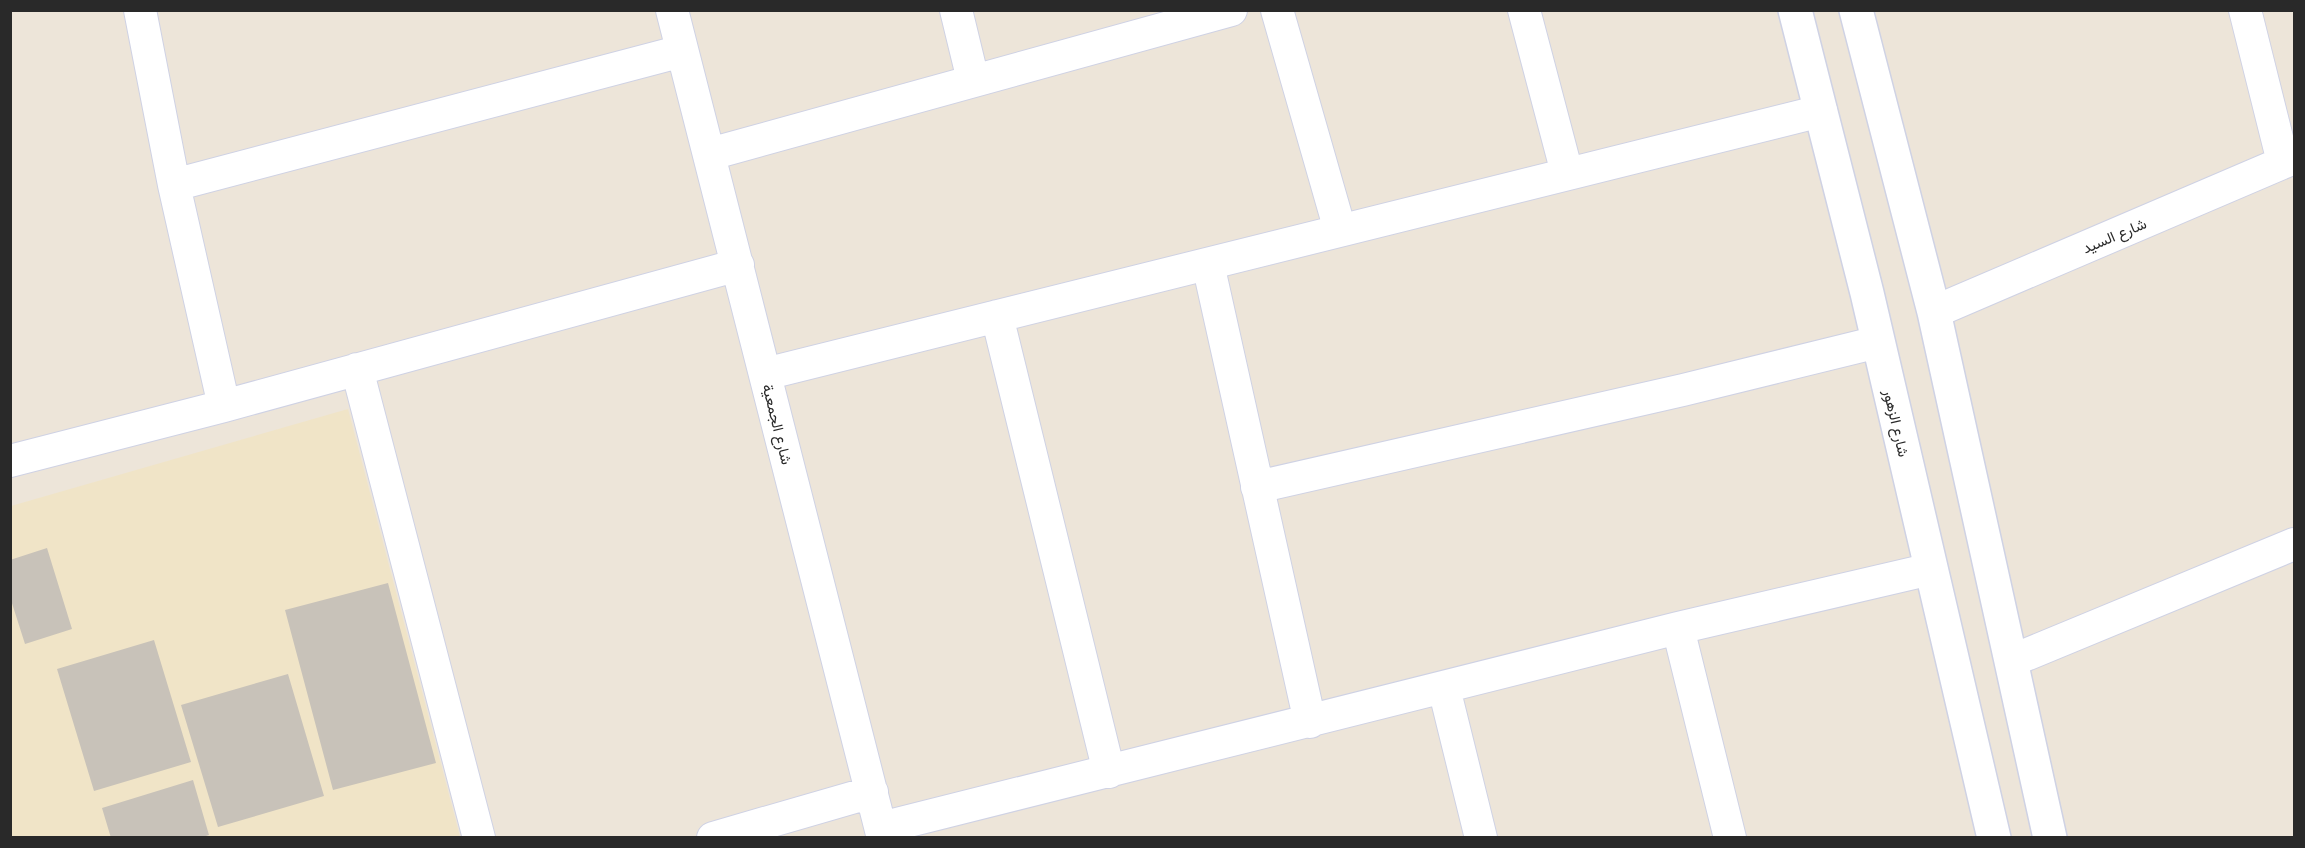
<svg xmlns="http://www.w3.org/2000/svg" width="2305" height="848" font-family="'Golos Text',Vazirmatn,sans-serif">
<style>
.education{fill:#f0e4c7}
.building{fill:#c8c2b9}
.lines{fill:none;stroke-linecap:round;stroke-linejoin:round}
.minor-casing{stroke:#cfd2e4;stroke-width:34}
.secondary-casing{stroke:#cfd2e4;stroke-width:36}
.minor{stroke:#fff;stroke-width:32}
.secondary{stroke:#fff;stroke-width:33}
.labels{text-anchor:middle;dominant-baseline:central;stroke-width:4.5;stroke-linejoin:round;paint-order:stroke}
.street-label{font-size:15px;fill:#292929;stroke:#fff}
</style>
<rect width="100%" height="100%" fill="#ede5d9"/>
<path class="education" d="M348,409L460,837L11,838V506Z"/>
<path class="building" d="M47,548L72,629L25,644L10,597V560Z
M388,583L436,763L333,790L285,610Z
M154,640L191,762L94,791L57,669Z
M288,674L324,796L218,827L181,705Z
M193,780L209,835L200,838H111L102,808Z"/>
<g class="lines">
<g class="minor-casing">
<path id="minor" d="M140,10L174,185L224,406
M672,10L883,838
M956,10L973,80
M1277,10L1340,230
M1524,10L1567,173
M2245,10L2283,162
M710,154L1231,10
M174,185L682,51
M1208,264L1310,722
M1934,312L2294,158
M997,316L1109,772
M357,369L479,838
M765,374L1821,111
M10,461L224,406L738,265
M1257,487L1683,390L1878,342
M1678,628L1730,838
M2011,661L2294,544
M1444,688L1481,838
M881,828L1678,628L1931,569
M713,838L872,792"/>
</g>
<g class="secondary-casing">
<path id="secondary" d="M1795,10L1867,293L1994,838
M1856,10L1934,312L2050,838"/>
</g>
<use href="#minor" class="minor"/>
<use href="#secondary" class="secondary"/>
</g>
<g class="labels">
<g class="street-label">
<text transform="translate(2114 235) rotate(-23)">شارع السيد</text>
<text transform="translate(1897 423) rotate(77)">شارع الزهور</text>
<text transform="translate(778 424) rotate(76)">شارع الجمعية</text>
</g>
</g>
<rect width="2305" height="848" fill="none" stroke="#292929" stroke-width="24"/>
</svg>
